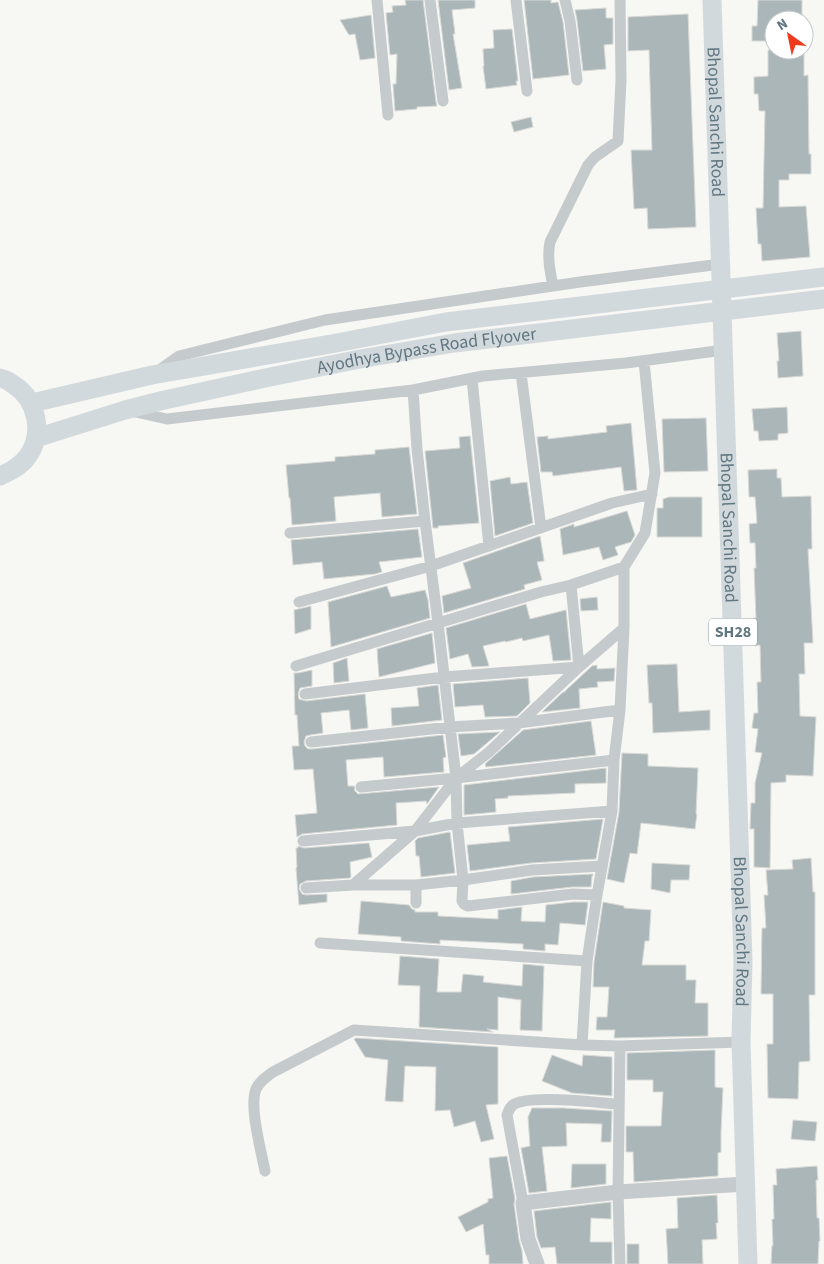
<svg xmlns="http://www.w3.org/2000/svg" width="824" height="1264" font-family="'Source Sans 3',sans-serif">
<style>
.building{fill:#abb6b9;stroke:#d9d9d6}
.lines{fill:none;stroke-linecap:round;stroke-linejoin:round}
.minor{stroke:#c5cacc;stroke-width:11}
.tertiary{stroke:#c5cacc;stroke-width:15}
.primary{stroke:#d2d9dc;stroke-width:19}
.labels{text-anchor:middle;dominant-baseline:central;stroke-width:5;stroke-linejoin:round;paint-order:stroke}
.shield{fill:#fff;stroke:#909fa7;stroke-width:1}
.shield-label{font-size:16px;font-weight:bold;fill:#607681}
.street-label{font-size:18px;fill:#607681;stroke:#fff}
</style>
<rect width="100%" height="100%" fill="#f7f7f4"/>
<path class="building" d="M405,0H423L436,102L437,106L417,107V109L395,111L393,84H396L397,54L390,55L386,13L393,12L392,6L406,5Z
M438,0H475V8L452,10L455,34H453L462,88L449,90Z
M524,0H551V3L558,2L563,22L569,75L533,79Z
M758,0H802V20H774V41H752V26H757Z
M606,8V18H613V44L604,45L606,69L583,71L577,20L575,10Z
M688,14L696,227L648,229L647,208L634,209L631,150H652L649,50L628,51V17Z
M371,15L375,58L360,60L355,34L349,35L340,20Z
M512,29L518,81H516L517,85L486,89L483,66H484L483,49L494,48L493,30Z
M768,50H804V76L808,75L809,154H811V174H789V180H779V207L806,206L810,257L762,261L761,244H758L756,208H763L765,111H759L758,94H754V77L768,76Z
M531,117L533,127L514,132L511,122Z
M801,331L803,376L778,378L777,361H779L777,333Z
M787,407L788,433L778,434V440L759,441L758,431H754L752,409Z
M706,418L708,471L664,472L662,419Z
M631,423L637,490L624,491L621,467L553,476L552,472H541L537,437L548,436V439L607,432L606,426Z
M470,436L479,523L438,526V528H433L425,451L460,448L459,437Z
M409,447L417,514L382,517L380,493L334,497L336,521L292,525L290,498H289L286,465L335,461V457L375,454V450Z
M777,469V478H781L782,497L811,496L812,549H808L813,643H804L805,674H799L800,716L816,717L813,776L786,775V782L771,783L770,868L754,867V829H750L751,803H755V783L762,753L755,752L758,729L752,728L754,713H758L757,682H761L760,645L754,646L753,618H756L754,568H756L755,543H750L749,524L757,523L755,497H749L748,470Z
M510,477L511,484L527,482L533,523L495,536L490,481Z
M669,497H702V537H657V508H663V499Z
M627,511L635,535L631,542L615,547L618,555L603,560L599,547L563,555L560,529L574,524V527Z
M418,529L422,557L379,562L382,572L375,574L324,579L322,562L293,565L291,540Z
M540,536L544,560V561L537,562L542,580L524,585L525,589L444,613L442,596L471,588L463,563Z
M387,586L391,597L425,590L428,600L430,618L331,647L328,602Z
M597,597L598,610L581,611L580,599Z
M526,604L530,619L566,610L571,660L553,661L549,635L523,641L522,638L506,642L505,641L483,646L489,666L472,667L468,654L450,659L446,628Z
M311,606V629L295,634L294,610Z
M432,633L435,663L379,677L377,649Z
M347,658L349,681L334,683L333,663Z
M677,664L679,712L710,710V730L653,733L652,703H649L647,665Z
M597,665V669L615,668L614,681L597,682L598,687L579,689L580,708L542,712L563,692H565V691L592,666Z
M312,670V686L300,688L298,694L299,699L306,701L365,694L368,728L351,730L349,710L321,713L323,733L310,735L306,736L304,742L305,746L308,749H312L443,735L446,757L443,758L444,772L384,777L383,757L346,760L348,786H354L355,791L358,794L439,787L427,804L426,801L396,803L397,825L302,834L297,837L295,815L317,813L313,769L294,770L292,746H299L297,715H295L294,673H298Z
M528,678L530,703L517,716L485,717L483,705L455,707L453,684Z
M438,685L442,720L392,726L391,708L419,706L417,688Z
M591,721L596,755L486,767L485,764L523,730Z
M500,732L474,754L461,756L458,734Z
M622,753L648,754V766L698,768L696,814H697L695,829L641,823L637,854L630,853L624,883L607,879L619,812Z
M606,768V783L575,784V793L508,796V798L495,799L496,812L464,815V785Z
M603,819L596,859L531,863L470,871L467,845L510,841L508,827Z
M450,832L455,873L421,877L419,856H416L415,841L418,838Z
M369,843L372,857L350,862L351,877L350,878L306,881L300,884L299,889L302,894L306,895L327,894V902L299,905L296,868L297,867L296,848H298V846L304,848Z
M811,858L813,892H815V995H809L810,1061L799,1062L798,1099L768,1098L767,1044H773V994H761L762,928H766L764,895H768L766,870L793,869L792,860Z
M652,863L690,865L689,880H671L670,893L651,889Z
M593,874V876H592L591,887H572L511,894V881L533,877Z
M361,901L409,905L412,909L415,910V912H438V916L498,919V910L522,907L521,921L545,922L546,905L573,902H588L585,925L560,923L558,945L545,944V951L523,949V944L440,940V944L401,941V937L358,934Z
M603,902L624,906V908L651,910L649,941H645L642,965H686V980H696L695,1003H708V1036L614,1038L615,1030H596L597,1017H607L609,987H593L594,962Z
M400,956L439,959L437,992H461L463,974L484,976L483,982L522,986L523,964L544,966L542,1031L520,1030L521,1000L498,997V1030L487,1029L493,1032L419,1027L420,986L398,985Z
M356,1038L498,1047V1104L486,1105L494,1139L481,1142L475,1121L454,1127L450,1110L435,1111L436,1067L405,1066L403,1102L385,1101L388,1060L365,1057L354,1039Z
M715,1050V1087L723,1088L721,1132V1152L718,1153V1176L634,1182L633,1152H626V1126H661L663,1092H653V1080H627V1053Z
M552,1055L582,1066L583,1055L612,1057V1096L572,1093L542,1081Z
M532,1108H563L612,1111L611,1142H601L602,1124L566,1123L567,1146L542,1147L547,1191L529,1193L521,1148L530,1146L528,1117Z
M793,1120L817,1122L815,1141L791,1139Z
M507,1156L515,1199L514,1204L519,1240L522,1251L523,1264H489V1255H486L483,1224L466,1232L458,1217L488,1202V1199L493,1198L489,1158Z
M572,1164H606V1184L571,1188Z
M817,1166L818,1180H816L817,1218H819L820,1241H819L818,1264H771L772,1245L773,1246L772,1219H774L773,1185H777L776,1169Z
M717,1195L718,1223H716L717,1239L702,1240L703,1264H668L666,1229L678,1228L677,1198Z
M611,1202V1219L591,1218L590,1242H612V1264H557L555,1247L541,1248L537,1237L534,1211Z
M627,1244H639V1264H627Z"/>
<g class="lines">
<path class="minor" d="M377,0L388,115
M430,0L443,101
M516,0L527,91
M565,0L570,21L577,80
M553,286C550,271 547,257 550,242L588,165L595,157L618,141L621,80L620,0
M158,371L179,356L325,320L580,282L721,264
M521,373L541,528
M472,379L489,546
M413,390L417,449L425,521L438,623L456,778L457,823L463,880L462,901L464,904L468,906L573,894L597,895
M131,411L167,419L413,390L483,376L626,363L724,350
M290,533L425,521
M299,602L431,566L612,503L652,494
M296,666L541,592L571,585L624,567
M305,694L444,677L579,667L571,585
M311,742L450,727L518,723L620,710
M361,787L456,778L614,760
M303,841L415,831L457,823L612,811
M353,885L415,831L456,778L489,752L579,667L624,628
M306,888L353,885H416L463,880L532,870L602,866
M416,903V885
M320,943L587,961
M582,1045L587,961L597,895L612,811L614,760L620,710L624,628V567L645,533L655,473L644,361
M265,1171C261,1150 249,1107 256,1089C260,1081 266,1077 273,1072L354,1030L582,1045L620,1046L741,1042
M523,1203L507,1115C509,1111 509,1108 513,1105C528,1094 598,1103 619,1104
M620,1264L618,1192L620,1046"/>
<path class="tertiary" d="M537,1264L528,1239L523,1203L618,1192L746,1184"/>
<g class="primary">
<path id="s1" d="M712,0L743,961L741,1042L748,1264"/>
<path d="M0,378C6,379 9,381 14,385C37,400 44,433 28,456C21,466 11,471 0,476"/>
<path d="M32,403L152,375L331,344L446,322L824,277"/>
<path id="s2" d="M36,438L125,410L160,401L270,377L360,359L454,343L824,299"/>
</g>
</g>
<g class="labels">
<rect class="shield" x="709" y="618.5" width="48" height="27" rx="4"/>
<g class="shield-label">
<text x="733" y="632">SH28</text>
</g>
<g class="street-label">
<text stroke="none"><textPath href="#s1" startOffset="122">Bhopal Sanchi Road</textPath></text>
<text stroke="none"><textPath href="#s2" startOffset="401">Ayodhya Bypass Road Flyover</textPath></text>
<text stroke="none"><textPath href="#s1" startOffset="528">Bhopal Sanchi Road</textPath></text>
<text stroke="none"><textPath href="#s1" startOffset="932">Bhopal Sanchi Road</textPath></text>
</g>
</g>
<g transform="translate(789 35) rotate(327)"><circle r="24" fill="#ffffff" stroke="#bfc8cd"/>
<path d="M0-4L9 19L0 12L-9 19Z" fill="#ee3a1d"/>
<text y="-8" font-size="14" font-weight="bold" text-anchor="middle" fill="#607681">N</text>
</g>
</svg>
